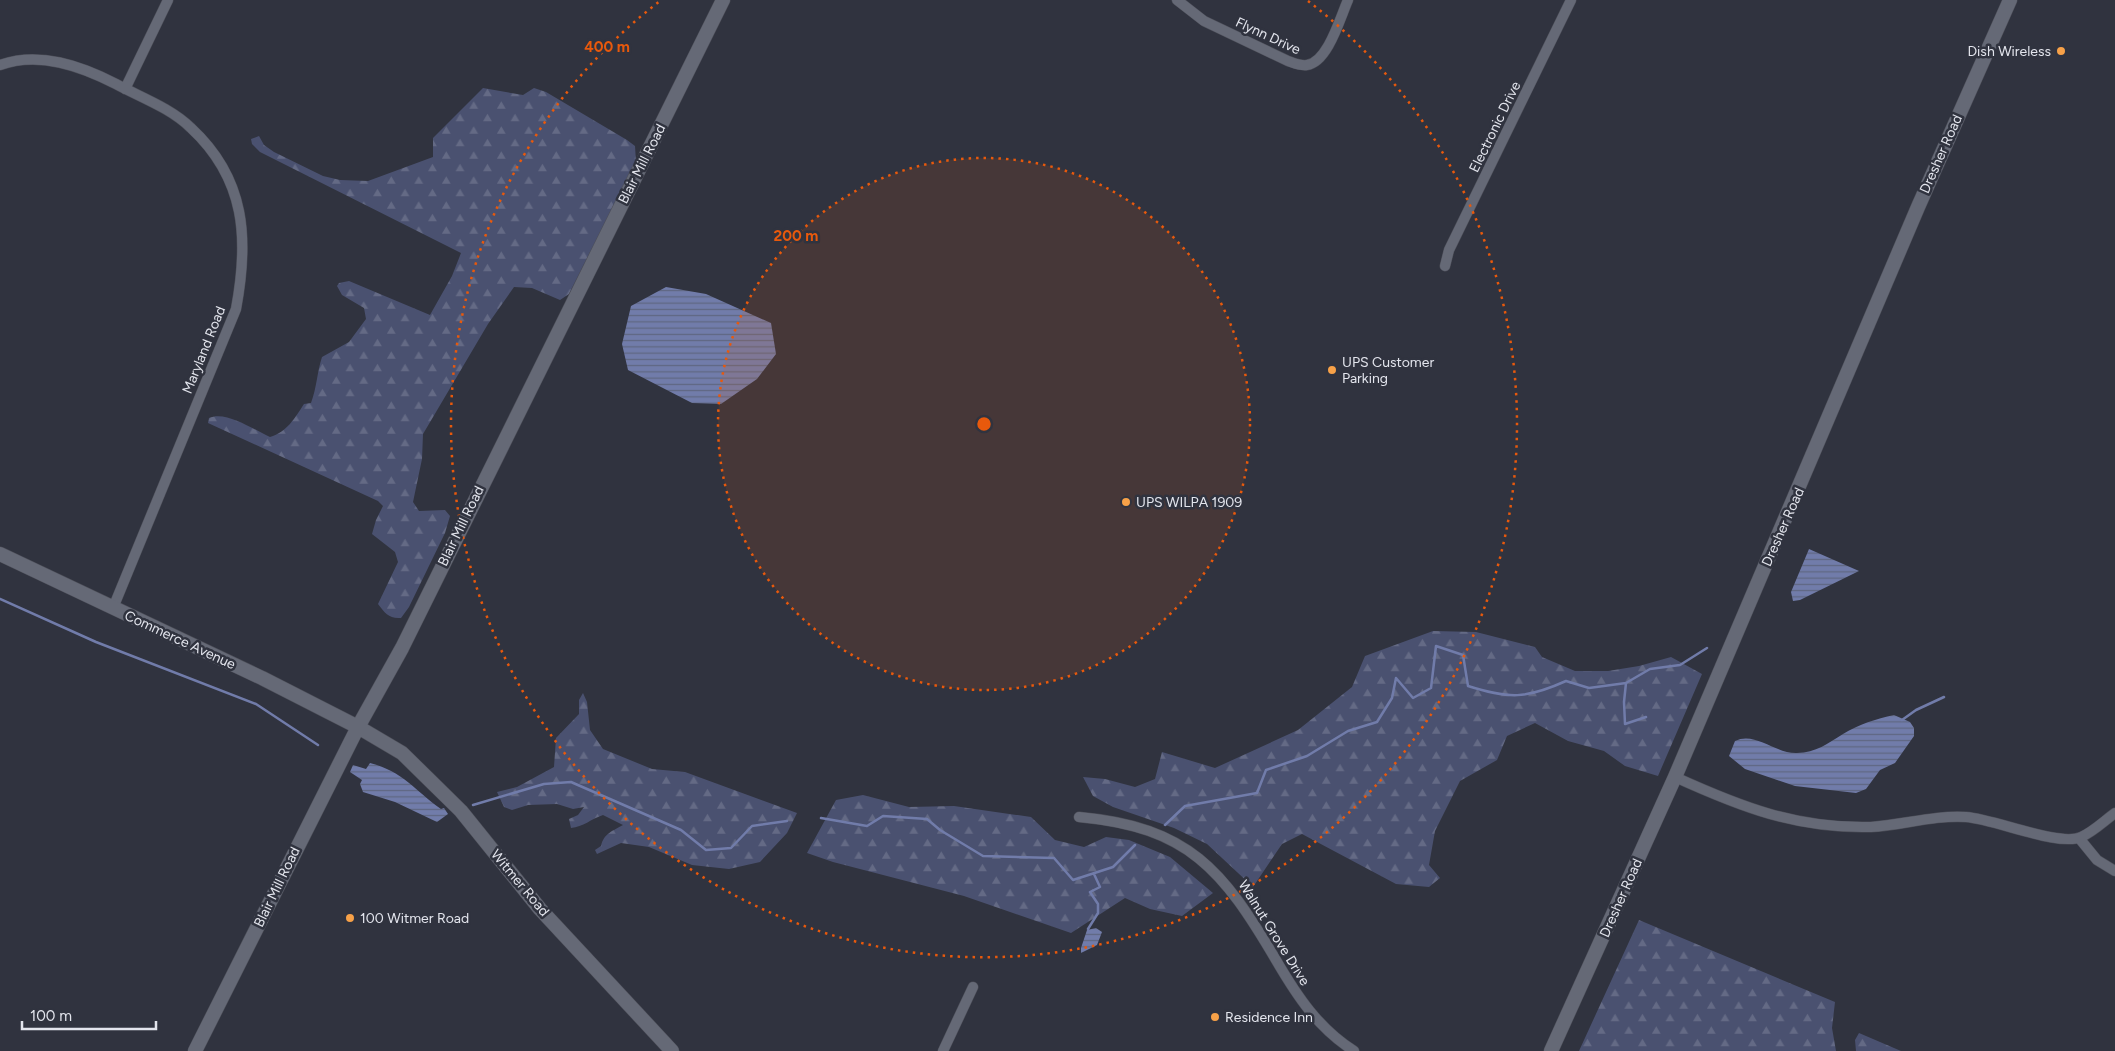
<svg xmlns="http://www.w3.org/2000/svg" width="2115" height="1051" font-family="Figtree,sans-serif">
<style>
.forest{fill:url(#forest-firs)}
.water{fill:url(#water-rules)}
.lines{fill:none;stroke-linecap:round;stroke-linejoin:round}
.stream{stroke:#717caa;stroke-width:2.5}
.street-casing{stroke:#4d4f59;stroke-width:11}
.secondary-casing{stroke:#4d4f59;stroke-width:15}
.street{stroke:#656976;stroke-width:10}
.secondary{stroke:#656976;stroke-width:14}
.ring{fill:none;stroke:#e8590c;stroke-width:2.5;stroke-dasharray:2.5 5}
.poi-dot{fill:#f7a148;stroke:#30333f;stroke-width:2}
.labels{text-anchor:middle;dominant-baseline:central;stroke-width:5;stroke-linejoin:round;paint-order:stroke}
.street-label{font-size:14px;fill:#e3e5ed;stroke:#30333f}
.poi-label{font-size:14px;fill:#e3e5ed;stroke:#30333f;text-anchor:start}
.centre{fill:#e8590c;stroke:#30333f;stroke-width:2.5}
.ring-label{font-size:15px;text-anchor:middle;font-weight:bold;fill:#e8590c;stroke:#30333f;stroke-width:5;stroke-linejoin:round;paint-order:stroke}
</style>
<defs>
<pattern id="forest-firs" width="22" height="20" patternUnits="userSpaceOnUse" patternTransform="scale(1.25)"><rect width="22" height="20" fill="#4a5170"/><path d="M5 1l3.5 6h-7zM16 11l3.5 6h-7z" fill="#646a85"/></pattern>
<pattern id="water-rules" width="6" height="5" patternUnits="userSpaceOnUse" patternTransform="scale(1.25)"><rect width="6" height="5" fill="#717caa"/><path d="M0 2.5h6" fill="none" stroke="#5f6682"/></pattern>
</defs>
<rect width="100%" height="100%" fill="#30333f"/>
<path class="forest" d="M483,88L523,95L534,88L546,92L627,140L635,146L636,162L569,294L560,300L532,288L514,287L488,324L423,434L422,459L413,502L419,511L445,510L450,516L445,533L409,607L401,618C389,619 385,613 378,604L398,562L395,552L372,534L376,520L383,506L378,501L208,423L209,418C226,410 254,430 270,437C287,432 295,418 304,404L311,403C317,387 317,372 322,357L349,342L366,319L364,308L342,295L337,286L339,283L349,281L430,315L452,276L461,253L260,152L252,144L251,139L259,136L264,145L274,152L323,176L340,180L368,181L433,157V138Z
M1433,631L1476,632L1535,647L1542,657L1575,671H1608L1639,666L1671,657L1702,674L1658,776L1625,766L1604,751L1568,741L1535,723L1507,736L1497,760L1460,781L1435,831L1429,865L1440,878L1429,887L1396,884L1302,834L1282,844L1253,887L1207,844L1174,828L1113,807L1093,796L1083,777L1105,779L1135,787L1155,779L1162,752L1215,768L1298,730L1352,687L1365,656Z
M583,693L587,702L590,730L603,749L652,769L685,772L797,813L787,833L760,862L729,869L692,865L649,847L621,843L597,854L595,850L601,846C604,833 613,831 623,825L603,815C591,819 583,827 571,828L569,819L578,815L584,807L573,809L557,804L528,805L512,810L504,807L497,792L517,787L554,767L556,738L579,714V700Z
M863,795L909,807L954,806L1031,817L1055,840L1084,847L1106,837L1129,840L1170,857L1213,893L1182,916L1150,909L1125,898L1071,933L964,896L833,862L807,853L836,800Z
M1639,920L1835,1002L1832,1028L1836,1051H1579Z
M1859,1033L1901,1051H1856L1855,1040Z"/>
<path class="water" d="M666,287L706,294L771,323L776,354L757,379L721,404L692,403L628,370L622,344L631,306Z
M1809,549L1859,571L1800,600L1793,601L1791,592Z
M1894,715L1910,722L1914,728V736L1895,763L1880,770L1866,789L1856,793L1795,786L1745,769L1729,756L1735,741C1755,731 1776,754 1797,753C1816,753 1828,743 1843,734C1859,724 1876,719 1894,715Z
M370,763C404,772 414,790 441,809L444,808L448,814L437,822L395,802L363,792L360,784L362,780L350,772L353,765L366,769Z
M1096,928L1102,932L1097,945L1081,953V948L1087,930Z"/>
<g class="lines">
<path class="stream" d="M0,599L96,642L256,704L318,745
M1626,683L1650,669L1680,665L1707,648
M1902,720L1916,710L1944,697
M473,805L544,784L571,782L681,830L706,850L731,848L752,826L787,821
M821,818L867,826L883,816L927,819L940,830L983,856L1054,858L1073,880L1113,867L1135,845
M1165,825L1185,806L1257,793L1266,770L1307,756L1348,731L1377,722L1392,698L1396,678L1413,698L1431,688L1436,646L1463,655L1468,686C1509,699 1526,699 1566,681L1589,688L1626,683L1624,702L1625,724L1646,717
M1088,929L1098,913V904L1090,892L1100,887L1094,874"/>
<g class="street-casing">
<path id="street" d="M1177,0L1204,21L1288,61C1294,63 1300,66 1307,65C1328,62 1340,18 1348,0
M0,65C39,51 81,66 116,84C140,97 171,108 191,128C246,179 249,239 236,309L113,608
M125,89L168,0
M1445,266L1449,250L1571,0
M1675,777C1741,807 1797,829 1871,827C1903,825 1934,815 1966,817C1995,819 2059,847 2081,837C2093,832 2104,821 2115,813
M1079,817C1189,827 1223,870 1276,960C1297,996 1318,1028 1354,1051
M2079,838L2097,860L2115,871
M943,1051L973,987"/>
</g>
<g class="secondary-casing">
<path id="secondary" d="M0,554L262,678L358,727L402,753L461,811L540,909L672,1051
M195,1051L358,727L402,648L723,0
M1551,1051L1675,777L1918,207L2010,0"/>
</g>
<use href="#street" class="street"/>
<use href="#secondary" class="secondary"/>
</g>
<circle cx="984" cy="424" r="266" fill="#e8590c" fill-opacity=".12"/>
<g class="ring">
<circle cx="984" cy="424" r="266"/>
<path d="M1308 1A533 533 0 1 1 660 1"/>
</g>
<g class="poi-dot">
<circle cx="2061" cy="51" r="5"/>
<circle cx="1332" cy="370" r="5"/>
<circle cx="1126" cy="502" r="5"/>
<circle cx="350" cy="918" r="5"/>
<circle cx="1215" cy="1017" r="5"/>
</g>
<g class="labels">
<g class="street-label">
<text transform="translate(1268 36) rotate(25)">Flynn Drive</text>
<text transform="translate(1495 127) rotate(-64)">Electronic Drive</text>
<text transform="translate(1941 154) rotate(-66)">Dresher Road</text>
<text transform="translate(642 164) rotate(-63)">Blair Mill Road</text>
<text transform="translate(204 350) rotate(-68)">Maryland Road</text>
<text transform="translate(461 526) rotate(-64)">Blair Mill Road</text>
<text transform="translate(1783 527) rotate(-66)">Dresher Road</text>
<text transform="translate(180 640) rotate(25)">Commerce Avenue</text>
<text transform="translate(520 883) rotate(50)">Witmer Road</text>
<text transform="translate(277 887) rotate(-64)">Blair Mill Road</text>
<text transform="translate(1621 898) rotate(-66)">Dresher Road</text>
<text transform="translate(1274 933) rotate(58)">Walnut Grove Drive</text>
</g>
<g class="poi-label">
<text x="2051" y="51" text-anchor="end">Dish Wireless</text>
<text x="1342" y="362">UPS Customer<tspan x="1342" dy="16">Parking</tspan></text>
<text x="1136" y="502">UPS WILPA 1909</text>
<text x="360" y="918">100 Witmer Road</text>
<text x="1225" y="1017">Residence Inn</text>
</g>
</g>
<circle cx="984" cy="424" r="8" class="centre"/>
<g class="ring-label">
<text x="607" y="52">400 m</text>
<text x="796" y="241">200 m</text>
</g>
<path d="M22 1021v8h134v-8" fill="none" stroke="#e3e5ed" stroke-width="2.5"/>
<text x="30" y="1021" font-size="15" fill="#e3e5ed" stroke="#30333f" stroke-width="4" paint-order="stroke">100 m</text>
</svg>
